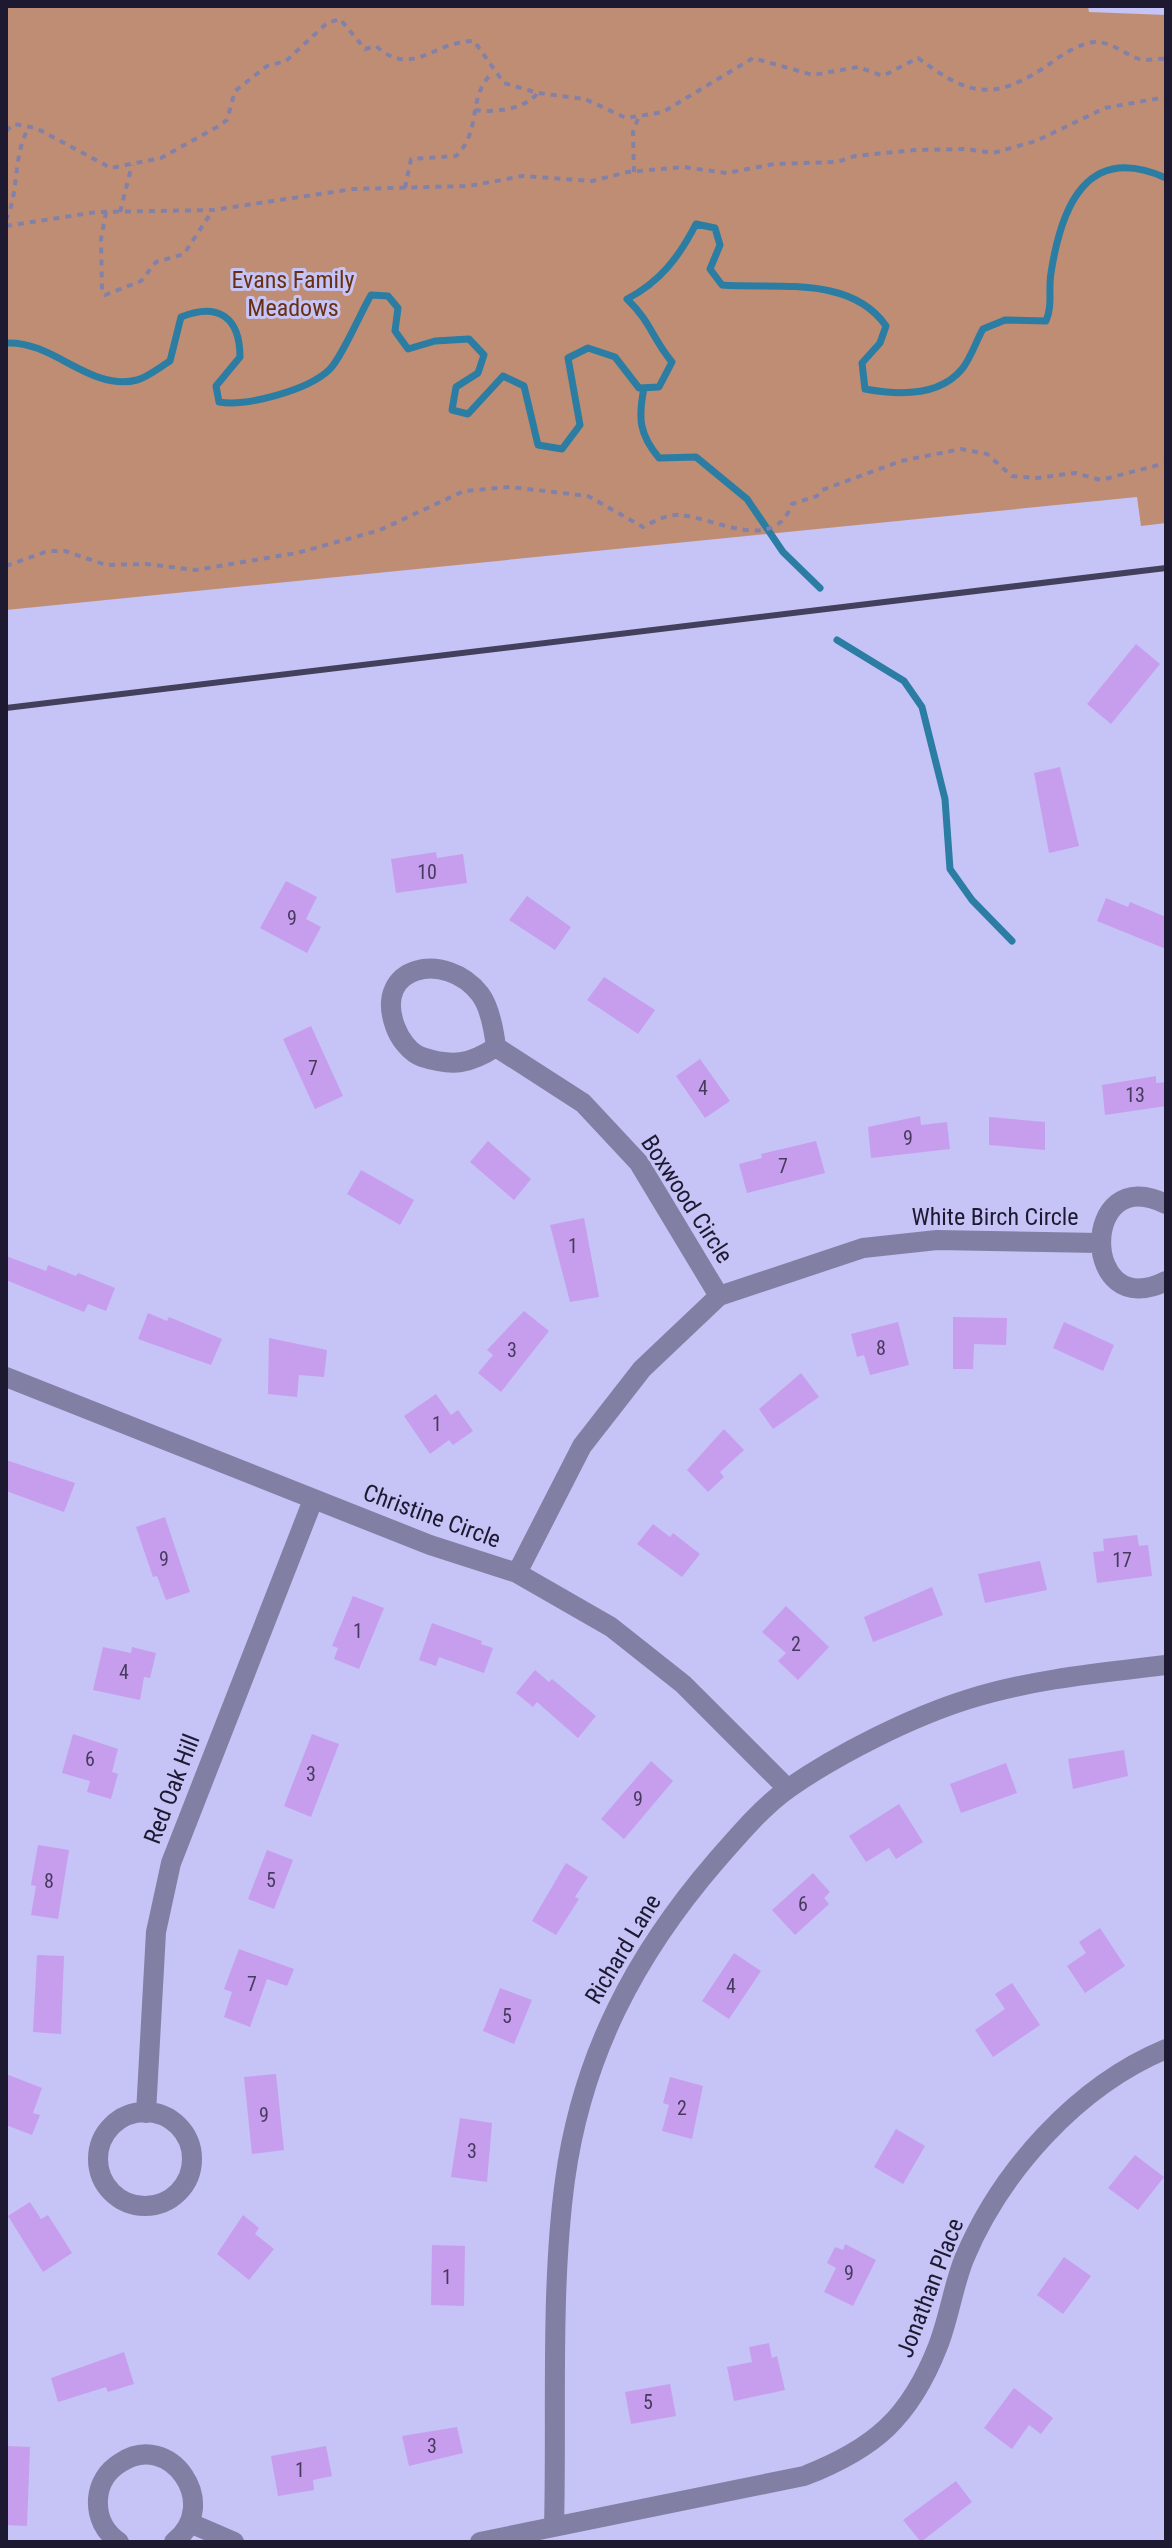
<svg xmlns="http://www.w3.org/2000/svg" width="1172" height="2548" font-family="'Roboto Condensed',sans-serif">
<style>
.park{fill:#bf8d73}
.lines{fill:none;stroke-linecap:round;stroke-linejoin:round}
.stream{stroke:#2c7da3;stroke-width:7}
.building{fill:#c79eed}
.path{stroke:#8481a9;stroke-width:4;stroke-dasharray:6 6;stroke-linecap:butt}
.minor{stroke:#817fa3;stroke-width:20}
.rail{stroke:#43405d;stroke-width:6}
.labels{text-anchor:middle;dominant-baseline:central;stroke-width:6;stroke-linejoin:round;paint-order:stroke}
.number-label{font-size:20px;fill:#473a5f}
.park-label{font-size:24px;fill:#673111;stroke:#c6c3f6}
.street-label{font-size:24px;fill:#1c1930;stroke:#c6c3f6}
</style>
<rect width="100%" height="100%" fill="#c6c3f6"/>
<path class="park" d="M6,6H1088L1089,12L1166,15V523L1141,526L1137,497L6,610Z"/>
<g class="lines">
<path class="stream" d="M6,343C53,340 90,392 137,380C148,377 160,367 170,361L181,317C218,302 240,317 240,357L216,386L219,402C246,407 308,390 329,370C341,359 361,312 371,295L388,296L398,308L395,331L408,349L435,341L469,339L484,355L478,373L456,387L452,410L468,414L503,376L524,386L538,445L562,449L580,425L568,358L588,348L615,357L639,388L659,387L672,362C652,338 651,322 627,299C660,282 679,257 696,224L715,228L720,245L710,269L722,285C776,289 851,275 886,326L880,343L862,363L865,389C897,395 939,397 962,369C971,358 976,341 983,329L1005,320L1046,321C1053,304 1048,291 1051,273C1061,208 1086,142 1166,178
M644,388C638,418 639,434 659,458L696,457L747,499L783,552L820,588
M837,640L904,681L922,707L945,799L950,869L972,900L1012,941"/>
</g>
<path class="building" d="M1136,644L1160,664L1111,724L1087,704Z
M1060,767L1079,846L1049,853L1034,773Z
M436,852L437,858L463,854L467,883L396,893L391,859Z
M286,881L317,897L306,919L321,927L307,953L260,928Z
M527,896L571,927L555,950L509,920Z
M1106,898L1128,907L1130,902L1166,917V949L1097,921Z
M604,977L655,1010L638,1034L587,1000Z
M311,1026L343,1096L315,1109L283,1039Z
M700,1059L730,1101L705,1118L676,1076Z
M1156,1076V1083L1166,1082V1106L1105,1115L1102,1085Z
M920,1116L921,1125L947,1122L950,1149L871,1158L868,1127Z
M989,1117L1045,1122V1150L989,1145Z
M488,1141L531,1179L514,1200L470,1162Z
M816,1141L825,1173L747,1193L739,1164L762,1158L761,1154Z
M361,1170L414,1200L400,1225L347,1194Z
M584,1218L599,1297L570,1302L550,1225Z
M6,1256L46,1271L48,1265L76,1276L78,1273L115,1288L106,1311L88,1304L84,1312L6,1280Z
M524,1311L549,1331L501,1392L478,1373L493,1355L487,1350Z
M148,1313L167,1321L169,1317L222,1339L211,1365L138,1339Z
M953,1317L1007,1318L1006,1345L974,1344L973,1369H953Z
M898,1322L909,1365L870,1375L864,1355L857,1357L851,1334Z
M1064,1322L1114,1345L1103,1371L1053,1348Z
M269,1338L327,1350L324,1377L299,1375L297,1397L268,1394Z
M801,1373L819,1397L773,1429L759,1409Z
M436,1394L451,1415L458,1410L473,1431L453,1445L449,1440L430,1454L404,1416Z
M724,1429L744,1450L720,1472L724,1477L708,1492L687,1470Z
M6,1460L75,1483L64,1512L6,1491Z
M165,1517L190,1592L166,1600L157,1576L153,1577L136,1527Z
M653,1524L670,1537L673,1533L700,1554L682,1577L637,1544Z
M1137,1535L1139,1546L1148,1545L1152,1576L1097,1583L1093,1552L1104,1551L1103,1539Z
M1040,1561L1047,1590L985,1603L978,1574Z
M932,1587L943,1615L873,1642L864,1617Z
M353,1596L384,1608L359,1669L334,1659L338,1648L332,1646Z
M786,1606L829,1647L798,1680L778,1661L786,1653L762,1632Z
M432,1623L482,1641L481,1644L493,1648L484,1673L439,1657L436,1666L419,1660Z
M103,1647L131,1653L132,1647L156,1653L150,1678L144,1677L140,1700L93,1690Z
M535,1670L549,1682L552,1679L596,1716L578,1738L537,1702L533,1707L516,1693Z
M73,1734L118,1749L112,1772L118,1774L111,1799L87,1792L90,1781L62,1773Z
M312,1734L339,1744L311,1817L284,1806Z
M1124,1750L1128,1776L1073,1789L1068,1759Z
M651,1761L673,1781L624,1839L601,1819Z
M1006,1763L1017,1793L961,1813L950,1784Z
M899,1804L923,1842L896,1859L889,1848L866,1862L849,1836Z
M38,1845L69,1850L58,1919L31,1915L36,1886L31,1885Z
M267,1850L293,1860L274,1909L248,1899Z
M566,1863L588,1877L575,1897L579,1899L556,1935L532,1921Z
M813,1873L830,1892L824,1898L829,1904L795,1935L772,1910Z
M1100,1928L1125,1966L1085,1993L1067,1966L1086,1953L1079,1942Z
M239,1949L294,1969L287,1986L267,1979L250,2027L224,2017L232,1992L224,1989Z
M734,1953L761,1971L729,2019L702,2001Z
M37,1955L64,1956L61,2034L33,2032Z
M1012,1983L1040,2025L993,2057L975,2030L1005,2009L995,1994Z
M500,1988L532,2000L514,2044L483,2031Z
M6,2074L42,2088L33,2113L40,2115L32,2135L6,2125Z
M276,2074L284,2150L252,2154L244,2077Z
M670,2077L703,2086L692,2139L662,2131L669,2105L663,2103Z
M460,2118L492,2123L487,2182L451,2177Z
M896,2129L925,2146L903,2184L874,2167Z
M1135,2155L1164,2177L1138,2210L1108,2188Z
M30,2202L41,2219L48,2215L72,2253L43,2272L8,2216Z
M243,2215L259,2228L255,2234L274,2249L249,2280L217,2254Z
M845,2244L876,2260L853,2306L824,2292L836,2268L827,2263L835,2247L843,2250Z
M432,2245L465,2246L464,2306L431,2305Z
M1064,2257L1091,2276L1063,2314L1037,2295Z
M769,2343L772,2358L777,2356L785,2390L734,2401L727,2367L752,2362L749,2347Z
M124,2352L134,2384L108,2392L106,2387L58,2402L51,2378Z
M670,2384L676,2416L631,2424L625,2392Z
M1014,2388L1053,2418L1041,2434L1029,2425L1012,2449L984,2428Z
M457,2427L463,2453L409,2466L402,2436Z
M6,2446L30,2447L27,2526L6,2525Z
M326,2446L332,2476L313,2480L314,2490L278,2496L271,2456Z
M956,2481L972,2502L921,2542L903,2520Z"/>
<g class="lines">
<path class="path" d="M475,110C495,113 525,109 538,93
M6,131L14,124L36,128L111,168L161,158L217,127L227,120L235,91L267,66L286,61L327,23L340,19L365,49L376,46C412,79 433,41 474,41L504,83L538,93L585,99L626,118L663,112L753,58L813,75L858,67L883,76L918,58C972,98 995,101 1051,63C1062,54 1081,43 1095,42C1111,42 1122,52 1136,58C1146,62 1156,58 1166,59
M634,172L633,132L639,116
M405,188L411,159L456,156C482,131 467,99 491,74
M106,212L101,239L102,291L105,295L141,281L156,262L184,254L213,210
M120,212L132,165
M6,220C20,190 12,157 29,127
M6,226L97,212L213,210L353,189L469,186L523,176L592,181L628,172L683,167L727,173L774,164L837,162L855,156L915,150L967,149L993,153L1036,141L1105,108L1166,97
M6,566L48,551H65L106,565L146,564L195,570L297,553L380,530L464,491L510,487L588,496L643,527C653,522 667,514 679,515C714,517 774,555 792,504L817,496L822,490L901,461L961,449L987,454L1012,476L1037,478L1075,473L1101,480L1166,463"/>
<path class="minor" d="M496,1047C470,1064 453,1067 422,1057C410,1053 399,1038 395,1026C373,965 446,950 480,994C490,1007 494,1031 496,1047L583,1103L639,1163L719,1296
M1166,1204C1079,1160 1080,1325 1166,1281
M6,1377L430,1545L517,1573L611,1627L683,1684L788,1789
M517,1573L582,1446L642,1369L719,1296L863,1248L937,1240L1099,1243
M98 2159a47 47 0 1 1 94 0a47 47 0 1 1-94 0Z
M146,2113L156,1932L171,1863L313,1500
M190,2523L234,2542
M554,2527C557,2415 550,2291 565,2180C582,2056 635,1955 716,1861C738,1836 762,1807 789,1788C838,1754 911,1717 969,1699C1033,1679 1100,1673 1166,1665
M119,2542C104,2532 97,2516 98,2499C99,2484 107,2471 120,2463C170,2429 222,2505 174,2542
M480,2542L804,2476C874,2449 910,2418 938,2346C949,2318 953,2287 964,2259C1001,2171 1077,2086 1166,2049"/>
<path class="rail" d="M6,708L1166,568"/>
</g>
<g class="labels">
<g class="number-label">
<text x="427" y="872">10</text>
<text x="292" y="918">9</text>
<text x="313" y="1068">7</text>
<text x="703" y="1088">4</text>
<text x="1135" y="1095">13</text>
<text x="908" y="1138">9</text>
<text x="783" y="1166">7</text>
<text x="573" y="1246">1</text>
<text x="881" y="1348">8</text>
<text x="512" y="1350">3</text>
<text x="437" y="1424">1</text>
<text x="164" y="1559">9</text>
<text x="1122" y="1560">17</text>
<text x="358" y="1631">1</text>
<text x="796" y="1644">2</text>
<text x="124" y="1672">4</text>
<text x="90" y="1759">6</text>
<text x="311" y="1774">3</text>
<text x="638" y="1799">9</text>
<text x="271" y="1880">5</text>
<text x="49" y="1881">8</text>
<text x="803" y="1904">6</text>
<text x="252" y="1984">7</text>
<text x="731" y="1986">4</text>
<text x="507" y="2016">5</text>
<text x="682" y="2108">2</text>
<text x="264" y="2115">9</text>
<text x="472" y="2151">3</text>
<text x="849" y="2273">9</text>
<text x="447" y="2277">1</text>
<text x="648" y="2402">5</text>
<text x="432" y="2446">3</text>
<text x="300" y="2470">1</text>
</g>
<g class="park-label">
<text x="293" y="280">Evans Family<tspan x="293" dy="28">Meadows</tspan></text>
</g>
<g class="street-label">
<text transform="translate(687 1199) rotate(57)">Boxwood Circle</text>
<text x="995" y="1217">White Birch Circle</text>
<text transform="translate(432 1516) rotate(20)">Christine Circle</text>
<text transform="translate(172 1789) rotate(-69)">Red Oak Hill</text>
<text transform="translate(623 1949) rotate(-59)">Richard Lane</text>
<text transform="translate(930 2288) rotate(-69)">Jonathan Place</text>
</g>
</g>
<rect width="1172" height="2548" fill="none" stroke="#1c1930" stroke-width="16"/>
</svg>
